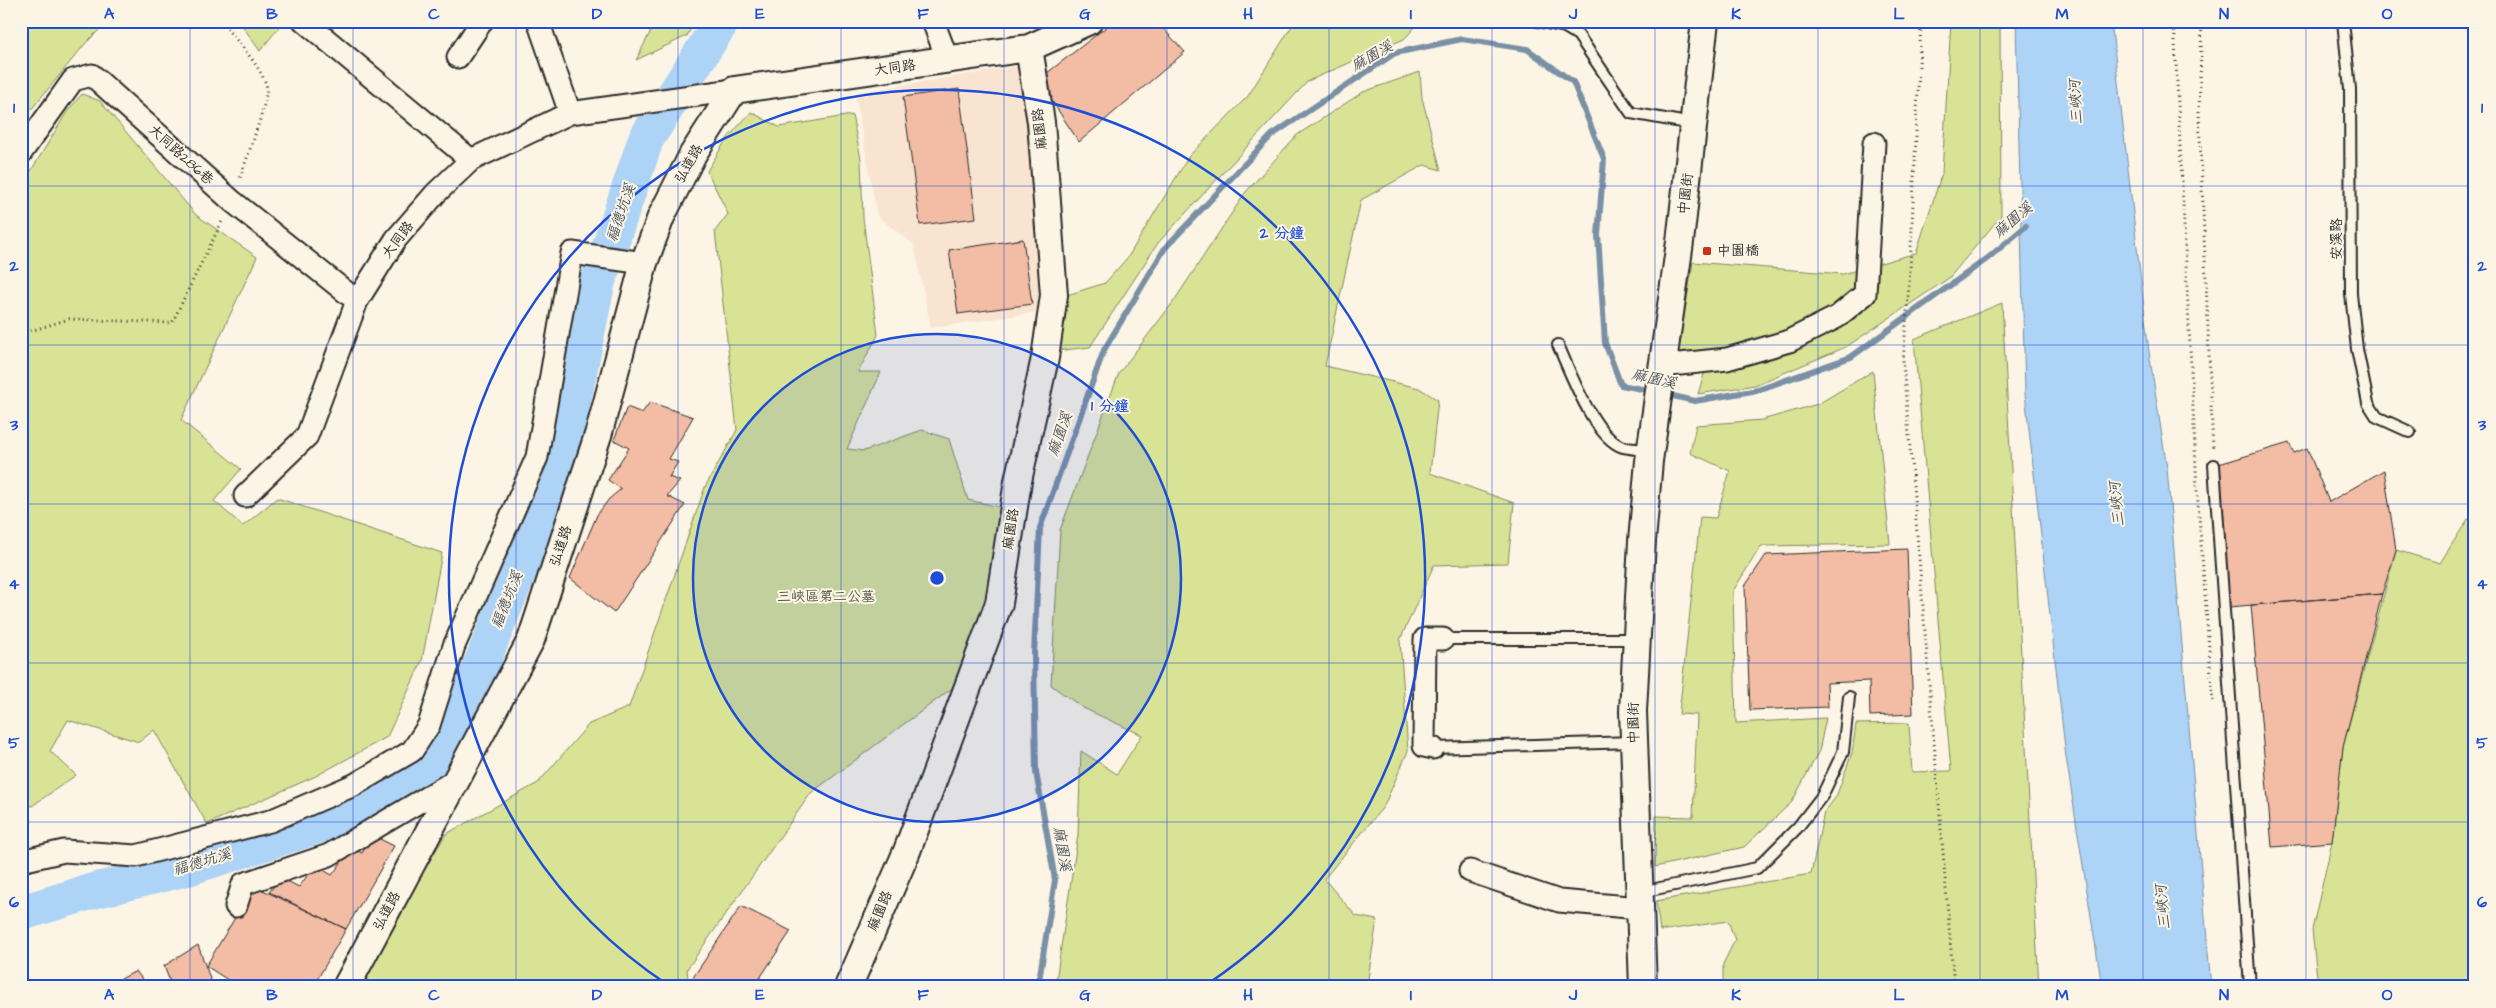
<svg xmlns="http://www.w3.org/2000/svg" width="2496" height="1008" font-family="'Architects Daughter','LXGW WenKai TC',sans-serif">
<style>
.built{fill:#f9e4d2}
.green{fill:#d8e396;stroke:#828760}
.water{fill:#add3f6;stroke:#7990a5}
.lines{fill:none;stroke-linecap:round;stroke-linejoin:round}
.stream{stroke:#7990a5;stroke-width:6}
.river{stroke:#add3f6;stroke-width:36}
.building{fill:#f2bca5;stroke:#2b2b2b}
.service-casing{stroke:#2b2b2b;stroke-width:14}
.minor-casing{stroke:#2b2b2b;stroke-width:25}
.tertiary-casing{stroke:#2b2b2b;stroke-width:30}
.path{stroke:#2b2b2b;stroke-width:3;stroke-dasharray:1 4;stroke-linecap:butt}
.service{stroke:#fcf5e5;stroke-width:10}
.minor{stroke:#fcf5e5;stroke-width:21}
.tertiary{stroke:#fcf5e5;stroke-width:26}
.grid{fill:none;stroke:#1d4ed8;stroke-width:1;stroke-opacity:0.55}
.ring{fill:none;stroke:#1d4ed8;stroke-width:2.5}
.poi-dot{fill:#c8321e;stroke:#fcf5e5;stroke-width:2}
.labels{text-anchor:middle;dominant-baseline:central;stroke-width:4;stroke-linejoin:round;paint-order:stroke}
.street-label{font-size:14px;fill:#2b2b2b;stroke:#fcf5e5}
.poi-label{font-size:14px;fill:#2b2b2b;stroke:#fcf5e5;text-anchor:start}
.park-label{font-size:14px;fill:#565946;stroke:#fcf5e5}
.water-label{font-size:15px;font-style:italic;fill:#4c555e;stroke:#fcf5e5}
.centre{fill:#1d4ed8;stroke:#fcf5e5;stroke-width:2.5}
.ring-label{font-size:15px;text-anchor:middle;font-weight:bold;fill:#1d4ed8;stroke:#fcf5e5;stroke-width:4;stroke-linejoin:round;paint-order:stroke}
.neatline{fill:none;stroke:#1d4ed8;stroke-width:2}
.grid-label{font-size:16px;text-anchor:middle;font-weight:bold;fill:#1d4ed8}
</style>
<rect width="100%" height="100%" fill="#fcf5e5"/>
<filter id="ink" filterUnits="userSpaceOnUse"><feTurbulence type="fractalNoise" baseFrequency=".02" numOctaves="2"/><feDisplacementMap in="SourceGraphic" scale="10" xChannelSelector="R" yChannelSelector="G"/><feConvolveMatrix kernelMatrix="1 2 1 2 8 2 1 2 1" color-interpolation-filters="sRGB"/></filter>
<g filter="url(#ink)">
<path class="built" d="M1024,65L1045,311L931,328L914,245L877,216L855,93Z"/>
<path class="green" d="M21,21H108L85,44L21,122Z
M239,21H276L280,26L260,51Z
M656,21H695L687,36L636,60Z
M1295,21H1421L1404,39L1308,81L1158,243L1090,347L1056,351L1064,296L1105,283L1128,257L1189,156L1248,96Z
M1951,21H2000L2001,216L1949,278L1846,347L1755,385L1698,394L1710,355L1678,353L1693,262L1843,274L1916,253L1942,173Z
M1420,72L1422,98L1441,170L1424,165L1361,200L1325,366L1419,388L1438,400L1430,473L1514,503L1508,563L1434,565L1400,640L1408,751L1384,806L1324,879L1356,916L1377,920L1367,985L1372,987H1055L1078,835L1081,751L1117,774L1142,735L1083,708L1051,685L1060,530L1119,373L1174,301L1245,193L1297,135L1363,92Z
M82,94L100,101L196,215L257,257L181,420L241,469L214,501L243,526L277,498L442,553L422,661L387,737L316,776L207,824L154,730L139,742L68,720L50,751L76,775L32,806L21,803V187L67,112Z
M751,112L779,127L852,115L861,159L863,218L878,335L858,372H881L847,449L864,451L922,430L949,439L968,500L1000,507L997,579L962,681L811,793L687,969L689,987H359L403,904L446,834L538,783L589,724L629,707L705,487L737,430L715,231L728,214L707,171L726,140Z
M2002,303L2039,987H1723V964L1735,940L1728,921L1660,931L1656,901L1811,874L1824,812L1836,797L1852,753L1856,724L1909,723L1912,772L1951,771L1914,339Z
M1873,371L1890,544L1761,546L1733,591L1736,723L1826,718L1819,751L1792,802L1744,847L1655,867L1656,816L1693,817L1697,715L1679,714L1700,517L1716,518L1730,471L1690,453L1696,425L1762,420L1818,404Z
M2468,519L2475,522V987H2318L2312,930L2332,842L2343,747L2396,550L2440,563Z"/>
<path class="water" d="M2016,21H2111L2149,352L2167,468L2211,987H2102L2066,757L2025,394Z"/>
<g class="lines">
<path class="stream" d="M1664,394L1695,401L1758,390L1851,357L1988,258L2026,226
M1038,987L1055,880L1036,772L1034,654L1040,528L1104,350L1165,248L1272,135L1395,53L1462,39L1527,49L1573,82L1604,159L1598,235L1605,343L1621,385L1652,391"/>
<path class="river" d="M21,913L93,891L187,868L376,807L445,753L557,478L597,284L646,139L722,21"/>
</g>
<path class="building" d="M1114,21H1156L1185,52L1079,142L1038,80Z
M959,89L976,218L920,225L903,97Z
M1023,239L1032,304L958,314L949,250Z
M650,402L693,417L669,459L678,462L669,477L680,481L667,496L685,505L614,613L570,578L597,515L609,499L621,489L608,480L629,448L614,440L627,407L642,413Z
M2289,443L2294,453L2307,448L2329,502L2384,470L2396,550L2382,594L2229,607L2219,464Z
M1907,549L1913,714L1870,716L1869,681L1827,683L1828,707L1750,710L1745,586L1766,555Z
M2382,594L2343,747L2332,842L2272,847L2251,605Z
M372,835L394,846L346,929L269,892L281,878L299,887L315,865L332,875L352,848L362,853Z
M254,886L346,929L313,987H239L206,966Z
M741,906L791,931L754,987L688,985Z
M198,945L213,987H172L164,966Z
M136,971L148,987H106Z"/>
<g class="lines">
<g class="service-casing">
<path id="service" d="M1537,21L1565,27L1578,35L1631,113L1693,124
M2343,21L2350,89L2351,294L2357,349L2368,403L2377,417L2410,432
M1558,345C1570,371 1594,438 1623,447C1631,449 1641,449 1649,451
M2214,465L2250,987
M1443,639H1637
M1433,748L1634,742
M1641,892L1757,868L1798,827L1822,796L1843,752L1849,697"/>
</g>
<g class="minor-casing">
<path id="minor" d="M304,21L471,160
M538,21L570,113
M933,21L948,61
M458,57L482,21
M21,153L73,80L92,75L232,201L357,301
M1661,366L1727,359L1789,341L1837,317L1865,294L1874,143
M245,496L307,436L357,301L396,239L436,193L471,160L570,113L734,90
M1433,748L1424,746L1425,639H1443
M21,861L64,851L136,856L270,821L354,785L412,751L429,725L454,646L537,457L572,253L644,263
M1470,871L1559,901L1640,908
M236,906L243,884L329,855L456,780"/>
</g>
<g class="tertiary-casing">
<path id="tertiary" d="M346,987L531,640L599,432L644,263L661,217L693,154L734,90L1029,48L1089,21
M848,987L907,851L999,603L1018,481L1045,358L1054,295L1041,122L1029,48
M1643,987L1633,711L1642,541L1649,461L1680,242L1705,21"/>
</g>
<path class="path" d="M220,21C236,40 257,61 266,84C271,96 244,165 239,181
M1921,21L1910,271L1903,362L1954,987
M2174,21L2197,489L2213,702
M2202,21L2199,113L2213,450
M21,334L69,319L172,323L223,219"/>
<use href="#service" class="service"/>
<use href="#minor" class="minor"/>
<use href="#tertiary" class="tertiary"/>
</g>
</g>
<path class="grid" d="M190,21V987M353,21V987M516,21V987M678,21V987M841,21V987M1004,21V987M1167,21V987M1329,21V987M1492,21V987M1655,21V987M1818,21V987M1980,21V987M2143,21V987M2306,21V987M21,186H2475M21,345H2475M21,504H2475M21,663H2475M21,822H2475"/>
<circle cx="937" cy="578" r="244" fill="#1d4ed8" fill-opacity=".12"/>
<g class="ring">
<circle cx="937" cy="578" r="244"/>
<path d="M668 985A488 488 0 1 1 1206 985"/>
</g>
<rect class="poi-dot" x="1702" y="246" width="10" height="10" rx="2.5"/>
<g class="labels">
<g class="street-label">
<text transform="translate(895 68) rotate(-8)">大同路</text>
<text transform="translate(1040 129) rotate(-96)">麻園路</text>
<text transform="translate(181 155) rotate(42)">大同路286巷</text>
<text transform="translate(689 164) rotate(-61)">弘道路</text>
<text transform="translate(1686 194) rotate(-83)">中園街</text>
<text transform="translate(2337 239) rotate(-90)">安溪路</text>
<text transform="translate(398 240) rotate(-53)">大同路</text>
<text transform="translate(1011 529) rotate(-81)">麻園路</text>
<text transform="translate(561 546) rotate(-72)">弘道路</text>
<text transform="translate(1634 723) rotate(-91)">中園街</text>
<text transform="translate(387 911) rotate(-62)">弘道路</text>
<text transform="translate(880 911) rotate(-67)">麻園路</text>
</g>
<g class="poi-label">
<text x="1717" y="251">中園橋</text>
</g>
<g class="park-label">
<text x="826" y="597">三峽區第二公墓</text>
</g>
<g class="water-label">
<text transform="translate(1372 56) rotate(-30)">麻園溪</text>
<text transform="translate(2076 102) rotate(-93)">三峽河</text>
<text transform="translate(621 213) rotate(-71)">福德坑溪</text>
<text transform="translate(2013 220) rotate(-40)">麻園溪</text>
<text transform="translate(1654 379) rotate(13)">麻園溪</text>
<text transform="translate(1060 434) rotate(-70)">麻園溪</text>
<text transform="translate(2117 504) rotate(-96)">三峽河</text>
<text transform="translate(507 600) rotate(-68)">福德坑溪</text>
<text transform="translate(1062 849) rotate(80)">麻園溪</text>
<text transform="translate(202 862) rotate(-17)">福德坑溪</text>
<text transform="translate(2163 907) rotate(-96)">三峽河</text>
</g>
</g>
<circle cx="937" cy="578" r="8" class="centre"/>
<g class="ring-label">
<text x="1282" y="238">2 分鐘</text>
<text x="1110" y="411">1 分鐘</text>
</g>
<rect width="2496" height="1008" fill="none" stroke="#fcf5e5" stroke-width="55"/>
<rect x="28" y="28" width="2440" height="952" class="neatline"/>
<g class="grid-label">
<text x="109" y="19">A</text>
<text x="272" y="19">B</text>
<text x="434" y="19">C</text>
<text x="597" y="19">D</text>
<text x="760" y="19">E</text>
<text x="923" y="19">F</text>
<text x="1085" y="19">G</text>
<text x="1248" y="19">H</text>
<text x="1411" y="19">I</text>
<text x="1573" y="19">J</text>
<text x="1736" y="19">K</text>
<text x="1899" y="19">L</text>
<text x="2062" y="19">M</text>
<text x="2224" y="19">N</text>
<text x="2387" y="19">O</text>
<text x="14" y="113">1</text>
<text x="2482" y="113">1</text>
<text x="14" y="271">2</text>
<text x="2482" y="271">2</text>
<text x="14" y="430">3</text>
<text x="2482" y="430">3</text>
<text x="14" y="589">4</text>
<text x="2482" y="589">4</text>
<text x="14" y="748">5</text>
<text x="2482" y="748">5</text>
<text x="14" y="907">6</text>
<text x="2482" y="907">6</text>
<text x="109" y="1000">A</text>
<text x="272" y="1000">B</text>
<text x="434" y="1000">C</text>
<text x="597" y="1000">D</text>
<text x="760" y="1000">E</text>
<text x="923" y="1000">F</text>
<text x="1085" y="1000">G</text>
<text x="1248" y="1000">H</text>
<text x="1411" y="1000">I</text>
<text x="1573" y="1000">J</text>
<text x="1736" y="1000">K</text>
<text x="1899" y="1000">L</text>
<text x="2062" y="1000">M</text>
<text x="2224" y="1000">N</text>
<text x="2387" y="1000">O</text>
</g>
</svg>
